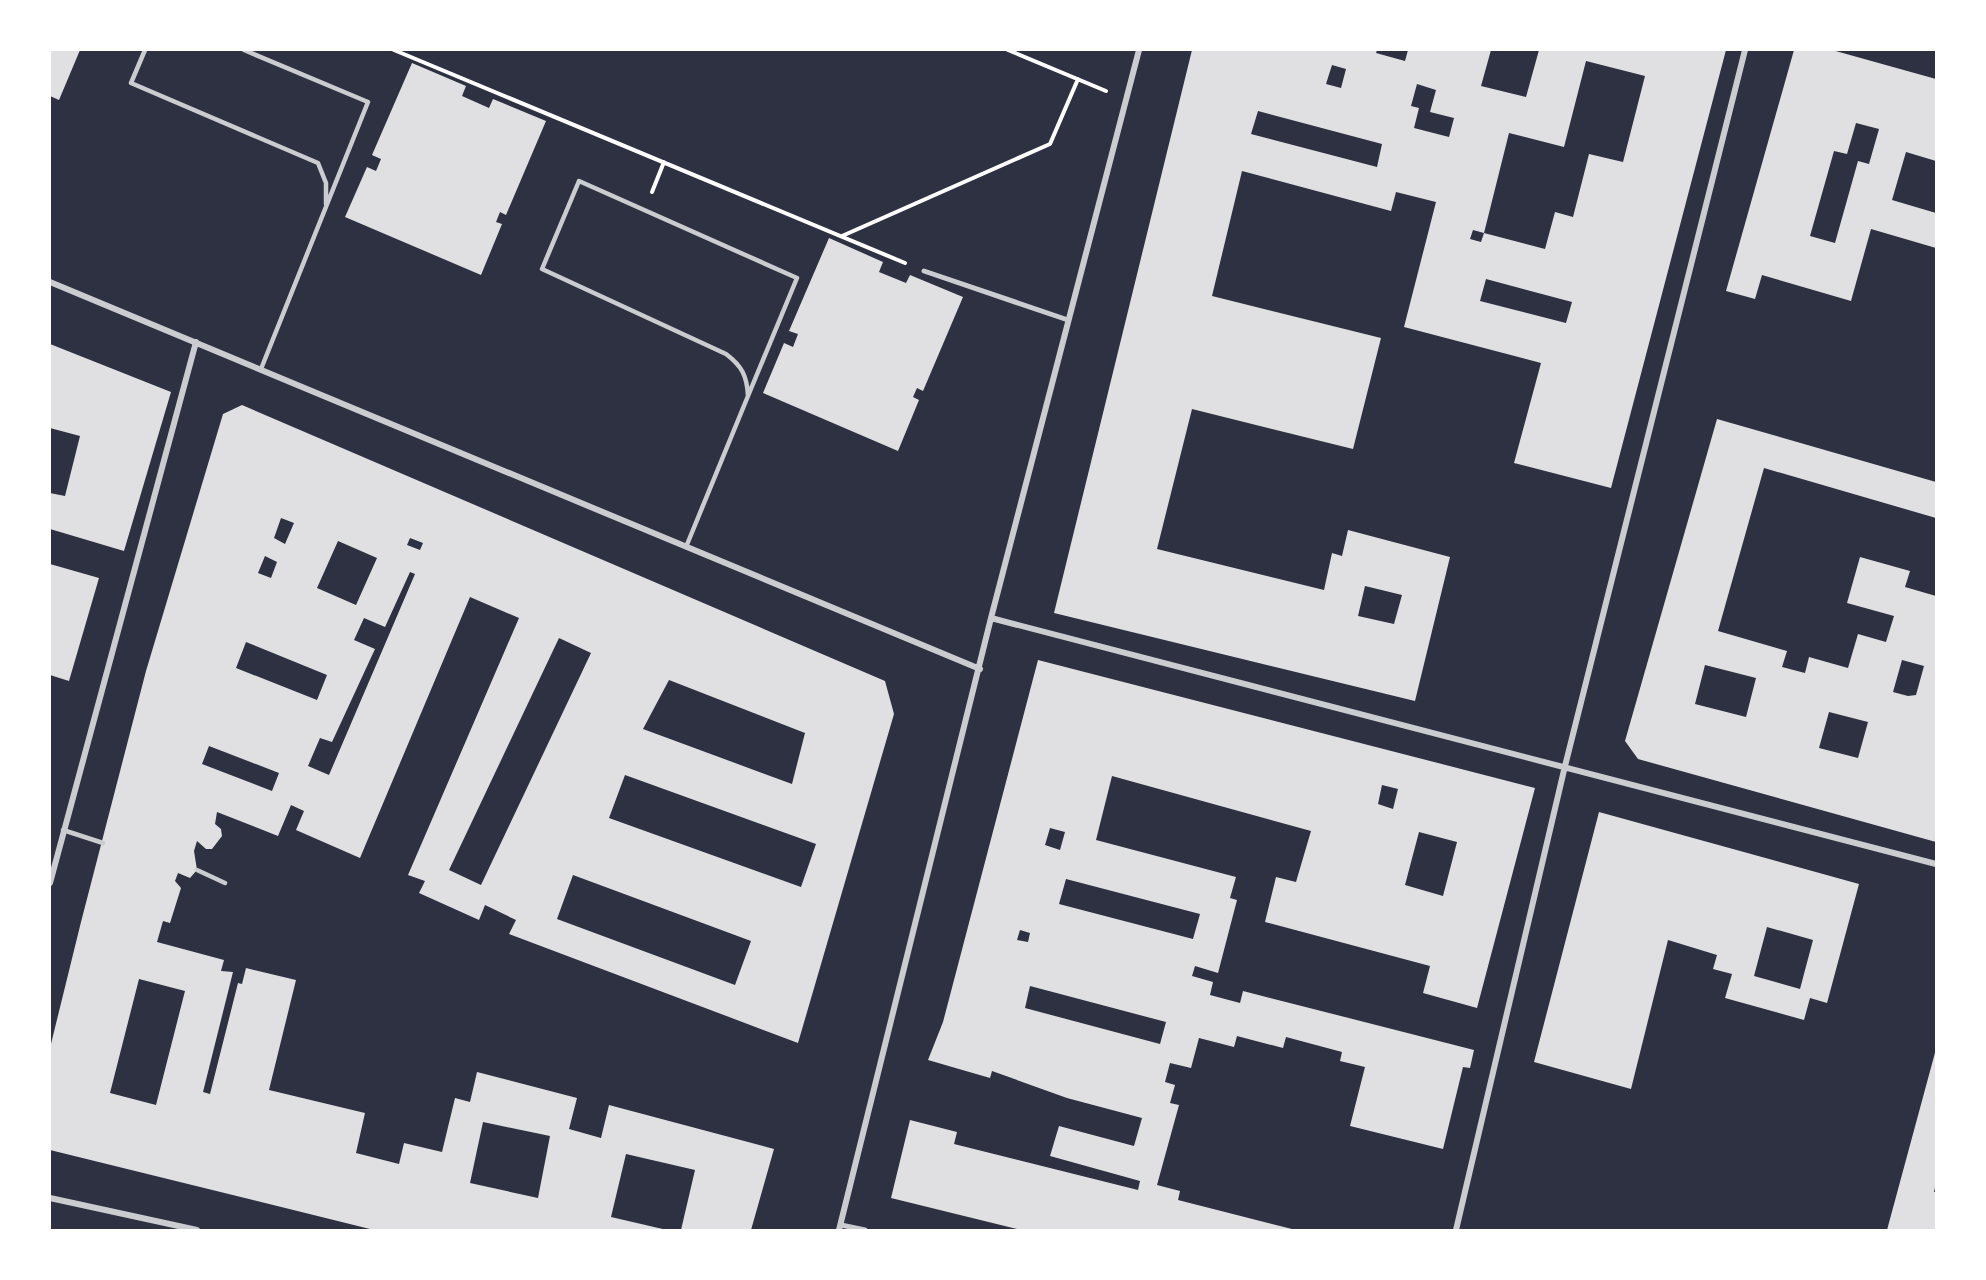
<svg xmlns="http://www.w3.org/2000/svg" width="1986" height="1280" font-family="Jost,sans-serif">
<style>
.building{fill:#e0e0e3;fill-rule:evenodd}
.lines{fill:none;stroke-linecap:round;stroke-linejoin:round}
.path{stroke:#fff;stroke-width:4}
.service{stroke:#caccd0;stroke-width:4.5}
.pedestrian{stroke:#caccd0;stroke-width:5}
.minor{stroke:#caccd0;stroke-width:6}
</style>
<rect width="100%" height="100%" fill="#2d3142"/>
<path class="building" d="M50,50H80L59,100L50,96Z
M1192,50H1377L1376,53L1405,61L1408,50H1491L1481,86L1526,97L1539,50H1726L1611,488L1514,463L1541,363L1404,327L1436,202L1396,192L1391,211L1242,171L1212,296L1381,338L1353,449L1192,409L1157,549L1324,590L1332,553L1342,556L1348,530L1450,557L1415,701L1054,613ZM1586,61L1645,76L1623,162L1589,154L1573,217L1555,212L1545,249L1484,233L1481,242L1470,239L1473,230L1484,233L1509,133L1564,147ZM1332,65L1346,69L1341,88L1326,84ZM1417,84L1436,90L1430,112L1454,118L1449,137L1414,128L1419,108L1411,106ZM1258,111L1382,144L1377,167L1251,134ZM1486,279L1572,302L1566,323L1480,301ZM1365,586L1402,595L1394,624L1358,616Z
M1794,50H1832L1936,79V161L1906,152L1892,200L1936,213V248L1871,229L1851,301L1762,275L1755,299L1726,291ZM1856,123L1879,129L1869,164L1858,161L1835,243L1810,236L1834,151L1847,154Z
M412,63L466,86L462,96L489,108L493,99L546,121L506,215L500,212L496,222L502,224L481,275L345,217L367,167L376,171L381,159L372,155Z
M829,238L883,262L879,272L906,283L910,275L963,297L923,391L917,388L913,397L919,400L898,451L763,393L784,343L793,347L798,334L789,331Z
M50,344L171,392L124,551L50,529V493L65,496L80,436L50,428Z
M242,405L885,681L894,714L798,1043L509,934L516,920L485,905L479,920L419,893L425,881L408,875L519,618L470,597L360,858L296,830L304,811L291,805L278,836L217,812L215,824L221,829L222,836L212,849H206L197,841L194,851L197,870L190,878L178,873L175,881L181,888L170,923L163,921L157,942L224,960L221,971L233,972L203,1092L210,1094L238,983L242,984L246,968L296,980L269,1090L365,1113L356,1153L399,1164L404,1143L442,1152L455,1098L470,1102L477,1072L577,1098L569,1129L601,1138L609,1105L774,1149L751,1230H681L695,1170L626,1154L611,1217L667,1230H374L50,1150V1048L81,922L146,671L223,414ZM281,518L294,523L285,544L274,538ZM410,538L423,543L420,550L407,545ZM338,541L377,558L356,605L317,588ZM265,556L277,562L271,578L258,573ZM410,572L415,574L329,775L308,766L320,738L332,742L375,649L354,640L364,618L385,627ZM559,638L591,653L481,885L449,870ZM246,642L327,675L317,700L236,668ZM669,680L805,733L792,784L643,729ZM209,746L279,773L272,791L202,764ZM625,775L816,844L801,887L609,818ZM573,875L751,941L735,985L557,919ZM139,979L185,991L156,1105L110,1093ZM483,1122L550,1136L538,1198L470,1183Z
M1717,419L1936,482V518L1764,468L1718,631L1787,651L1782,667L1805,673L1809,657L1848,668L1858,634L1886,642L1894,616L1847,603L1860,557L1910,571L1905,587L1936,596V842L1638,759L1625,741ZM1902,660L1924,666L1916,695L1908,696L1893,692ZM1705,665L1756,678L1746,717L1695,704ZM1829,712L1868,722L1858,758L1819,748Z
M50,564L99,578L69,681L50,675Z
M1038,660L1535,788L1477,1008L1423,993L1430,966L1265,922L1276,877L1296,882L1311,831L1112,776L1096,840L1236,877L1230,898L1237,900L1218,973L1195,966L1192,976L1213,982L1210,995L1240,1003L1243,991L1474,1050L1470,1068L1463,1067L1443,1149L1350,1126L1365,1067L1340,1061L1342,1052L1286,1037L1283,1048L1237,1036L1234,1047L1199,1038L1191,1068L1170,1063L1165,1082L1175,1085L1170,1103L1179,1105L1157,1185L1180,1191L1178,1200L1296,1230H1021L891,1198L910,1120L957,1132L954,1144L1138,1190L1140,1181L1050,1156L1059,1126L1134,1146L1142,1118L1067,1098L992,1071L990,1078L928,1060L943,1022ZM1382,785L1398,789L1393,809L1378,804ZM1050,828L1065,832L1060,850L1045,845ZM1419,832L1457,842L1443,896L1405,885ZM1066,879L1200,914L1193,939L1059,904ZM1020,930L1030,933L1028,942L1017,940ZM1030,986L1166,1022L1160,1044L1025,1008Z
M1599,812L1859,884L1827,1003L1810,998L1804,1020L1725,998L1732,974L1713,969L1717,955L1668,940L1631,1089L1534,1062ZM1767,927L1813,940L1800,989L1754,976Z
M1936,1049V1183L1934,1192H1936V1230H1887Z"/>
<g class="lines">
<path class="path" d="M394,50L905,263
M1008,50L1106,91
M652,192L664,162
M842,236L1050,144L1078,79"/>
<path class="service" d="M145,50L131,83L318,163L326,183V204
M244,50L368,102L261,369
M686,547L748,396C747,376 742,366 726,354L542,269L579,181L797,278L748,396
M63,830L103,843
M197,870L225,883"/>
<path class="pedestrian" d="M924,271L1068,320
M841,1225L865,1230"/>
<path class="minor" d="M50,282L980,669
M991,618L1936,864
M50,883L196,342
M50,1198L197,1230
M839,1230L991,618L1139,50
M1456,1230L1565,766L1745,50"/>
</g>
<rect width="1986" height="1280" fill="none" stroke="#ffffff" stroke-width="102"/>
</svg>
